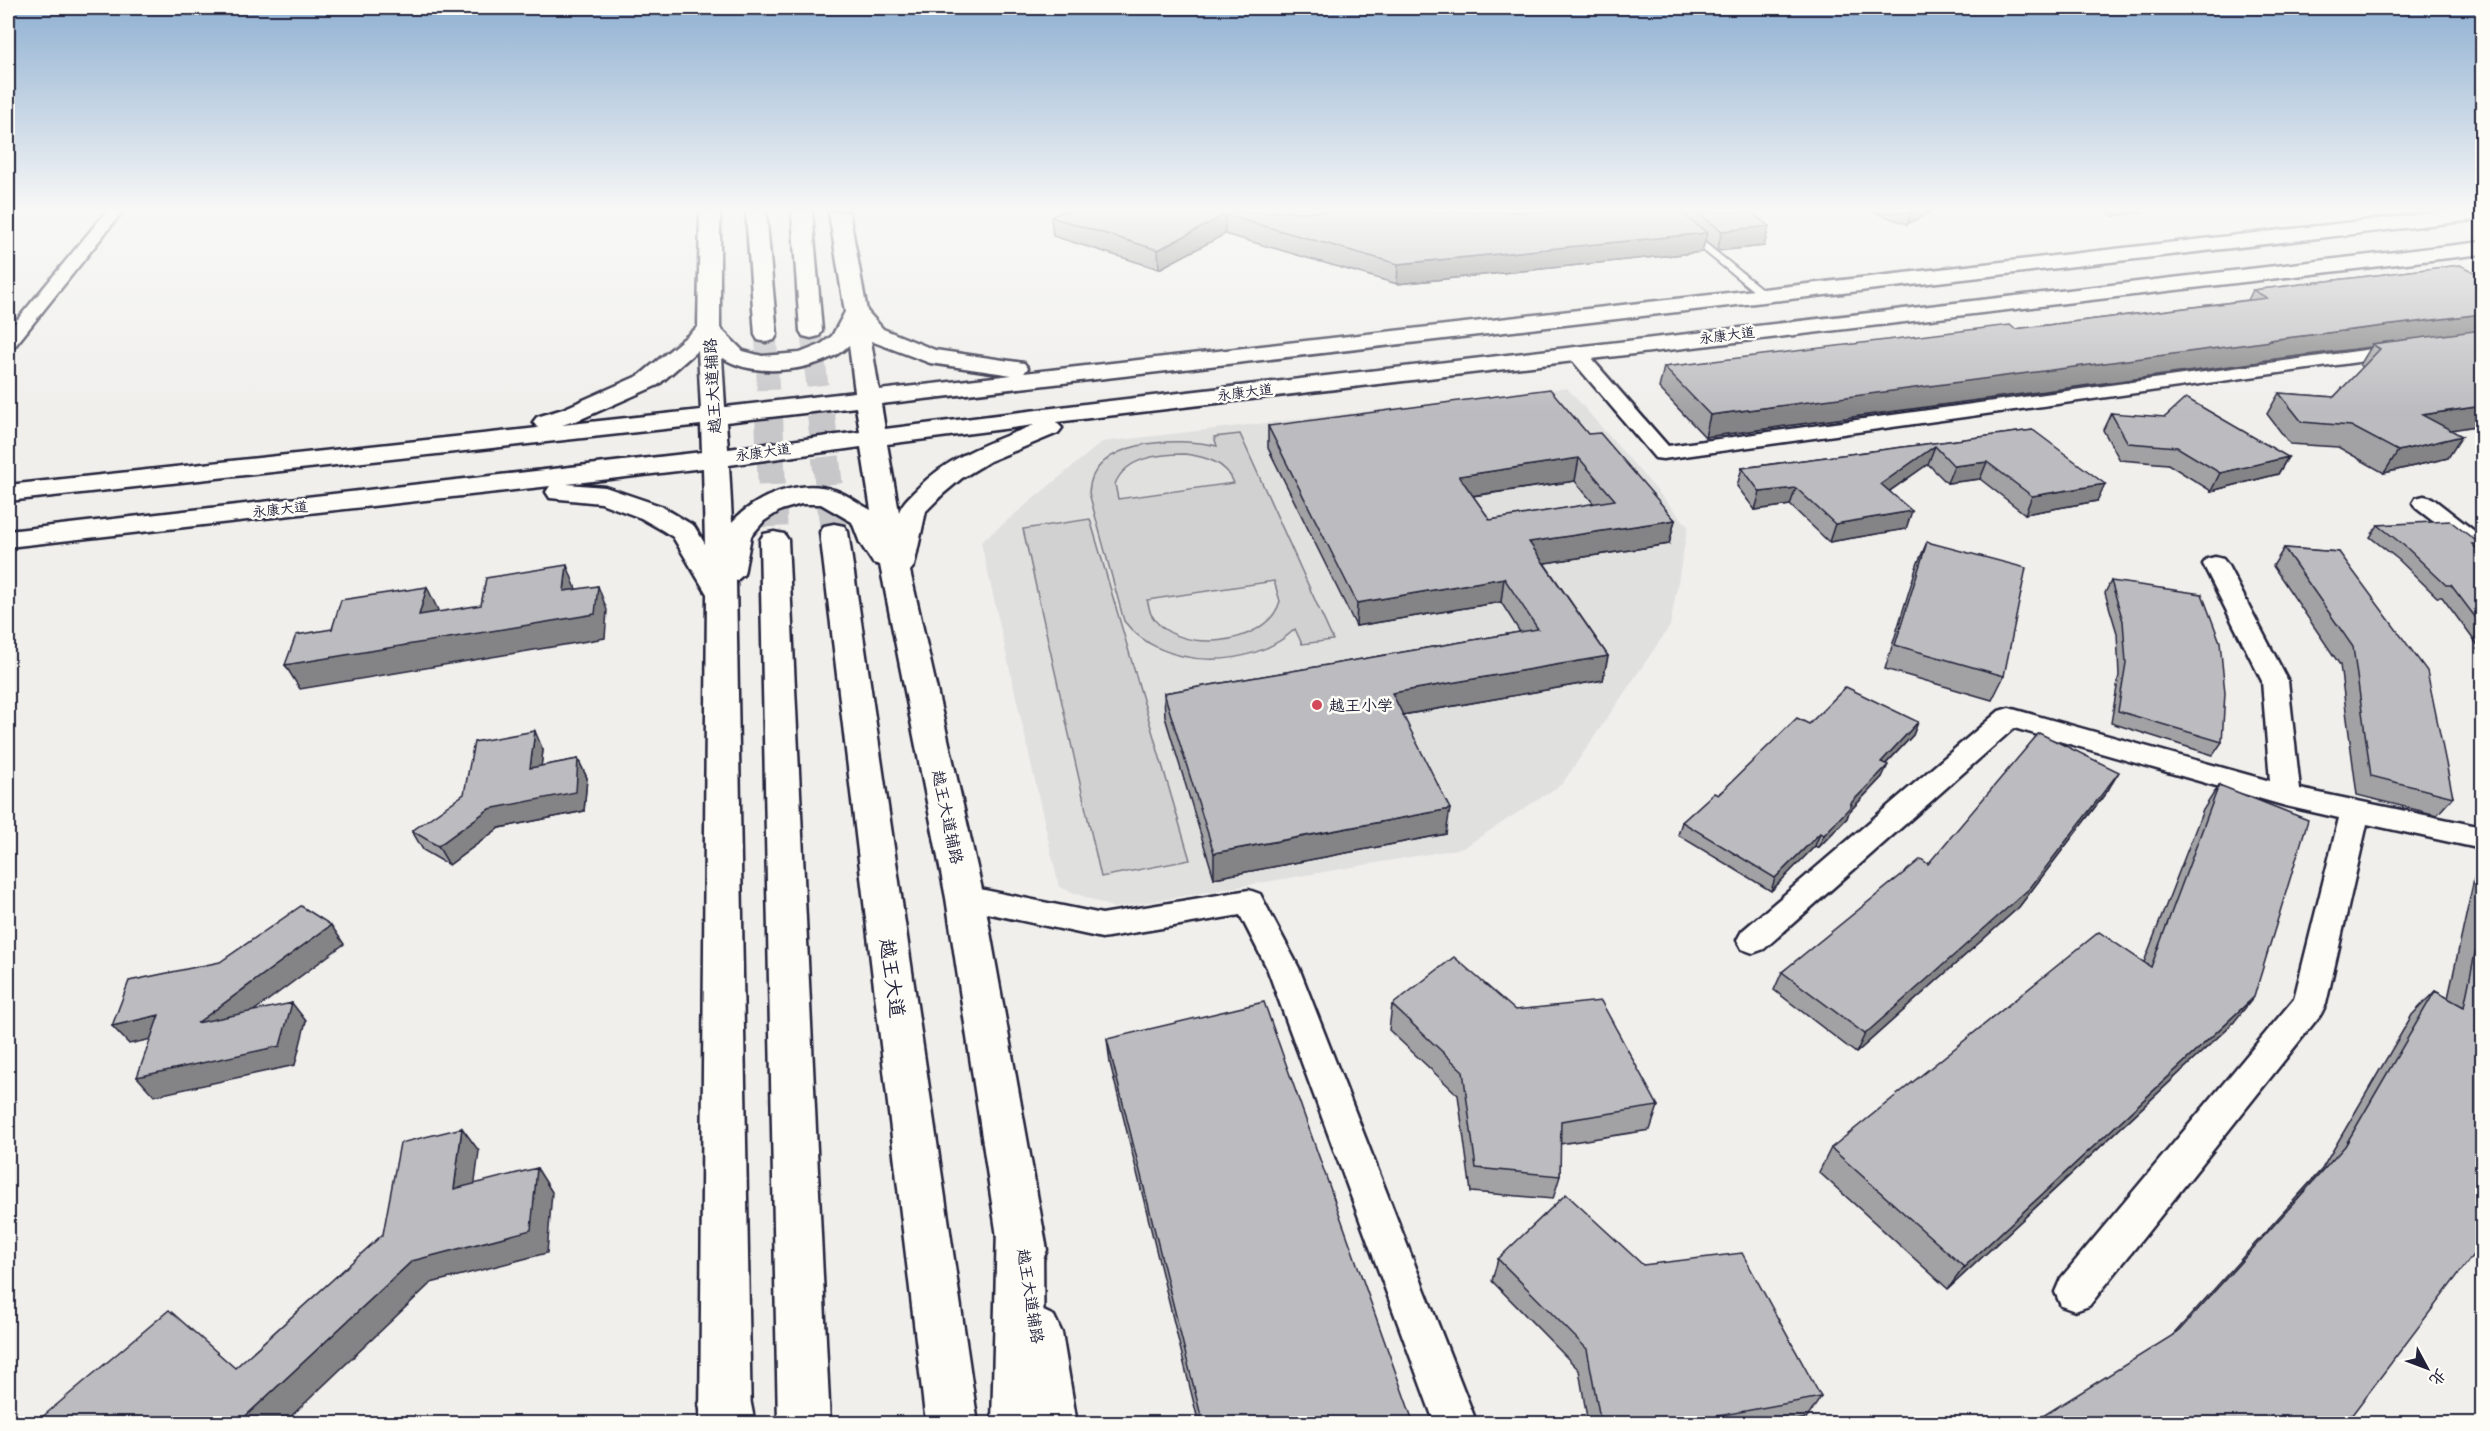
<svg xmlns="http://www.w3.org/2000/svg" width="2490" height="1431" font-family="Delius,'LXGW WenKai TC',sans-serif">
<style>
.built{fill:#e0e0df}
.green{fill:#d2d1d1;stroke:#7a7a86;stroke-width:1.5;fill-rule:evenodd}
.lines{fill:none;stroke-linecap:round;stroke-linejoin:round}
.primary-tunnel-far1{stroke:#c7c6c9;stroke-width:22;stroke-dasharray:22 11;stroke-linecap:butt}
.primary-tunnel{stroke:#c7c6c9;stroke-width:28;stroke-dasharray:28 14;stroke-linecap:butt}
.lane-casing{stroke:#22223b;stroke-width:4}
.street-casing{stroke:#22223b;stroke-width:5}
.secondary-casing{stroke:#22223b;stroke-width:5}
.primary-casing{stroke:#22223b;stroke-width:5}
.lane{fill:#fdfcf7;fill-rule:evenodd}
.street{fill:#fdfcf7;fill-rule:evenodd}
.secondary{fill:#fdfcf7;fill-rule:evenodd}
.primary{fill:#fdfcf7;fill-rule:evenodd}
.wall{fill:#a2a2a5;stroke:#22223b;stroke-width:1.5;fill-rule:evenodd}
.shaded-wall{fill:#848486;stroke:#22223b;stroke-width:1.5}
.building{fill:#bcbcc0;stroke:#22223b;stroke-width:1.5;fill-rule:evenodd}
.poi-dot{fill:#d1495b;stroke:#fdfcf7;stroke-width:2}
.labels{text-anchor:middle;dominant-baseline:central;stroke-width:5;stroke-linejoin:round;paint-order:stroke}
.far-street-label{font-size:14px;fill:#22223b;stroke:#fdfcf7}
.street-label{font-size:16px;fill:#22223b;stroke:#fdfcf7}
.poi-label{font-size:16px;fill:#22223b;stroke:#fdfcf7;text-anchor:start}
.near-street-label{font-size:20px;fill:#22223b;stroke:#fdfcf7}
</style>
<rect width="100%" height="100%" fill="#f0efec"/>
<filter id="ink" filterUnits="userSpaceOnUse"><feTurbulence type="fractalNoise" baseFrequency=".0167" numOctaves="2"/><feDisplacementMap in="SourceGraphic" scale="12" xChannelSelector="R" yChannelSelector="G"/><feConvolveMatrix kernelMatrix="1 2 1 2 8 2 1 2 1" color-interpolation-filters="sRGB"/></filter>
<g filter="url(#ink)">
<path class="built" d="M1567,388L1688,526L1670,626L1562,784L1463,848L1114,908L1059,887L981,542L1102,442Z"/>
<path class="green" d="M1240,434L1333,640L1302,644L1295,629C1251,671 1161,670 1124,621L1089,493C1091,438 1179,437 1217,446L1214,437ZM1185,454C1206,457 1226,462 1234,483L1118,499L1115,484C1126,457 1159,454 1185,454ZM1274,581L1280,601C1268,647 1173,656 1151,614C1149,610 1149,605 1147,600Z
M1090,519L1190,860L1101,877L1023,529Z"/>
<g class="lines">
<path class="primary-tunnel-far1" d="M811,331L821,416
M766,335L769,416"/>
<path class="primary-tunnel" d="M769,415L774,540
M821,415L834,532"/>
<g class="lane-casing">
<path id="lane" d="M1688,234H1694L1767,293V297H1761L1688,238Z"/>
</g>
<g class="street-casing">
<path id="street" d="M106,212H122L15,346L8,348V331Z
M2401,345L2408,347L2411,351L2408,355L1663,459L1655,458L1566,353L1569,349H1583L1668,446Z
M2424,496L2432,498L2482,537V555L2474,553L2416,508L2413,503L2416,498Z
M2215,557L2223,559L2227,564L2288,681L2300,789L2482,827V849L2367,824L2326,1004L2321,1014L2089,1306L2075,1311L2061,1306L2055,1292L2061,1278L2294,999L2339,818L2286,806L2014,728L1764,949L1753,953L1742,949L1737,940L1742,931L1999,711L2009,708L2270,781L2262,681L2203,564L2207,559Z
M965,886L1102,914L1249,890L1260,894L1299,968L1477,1424H1435L1267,968L1240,915L1102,938L954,906L950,898L954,890Z"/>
</g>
<g class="secondary-casing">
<path id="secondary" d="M700,212H720V328L743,351L762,356L800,353L820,345L832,336L845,312L829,212H849L867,311L883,329L935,350L1024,363L1028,368L1024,373L2441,212H2482V219L881,404L885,429L1101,402L2482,242V254L1056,422L1062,428L1058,433L990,461L962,478L943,494L926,511L914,566L910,571L984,898L1047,1250L1040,1266L1023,1273L1006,1266L999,1250L946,898L880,565L873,563L860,543L852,522L821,504H801L781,510L764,521L751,536L744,574L736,581L751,1422L700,1424L707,594L673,537L662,530L641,518L601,503L550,498L546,492L550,486L8,547V531L702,452L701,425L8,501V485L538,428L533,422L537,417L563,409L640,375L698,327ZM871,341L930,363L1012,375L879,390ZM849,345L855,392L725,407L722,357C752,380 824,371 849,345ZM698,350L701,410L562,425L581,419L658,385ZM856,407L860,432L728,449L726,422ZM1034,425C991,442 948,456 916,490C909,497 902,503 899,512L887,444ZM861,447L871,510C859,504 847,494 834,490C799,478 755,497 732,522L729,465ZM703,468L705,544L694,526L661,506L605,487L567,484Z
M1037,1308L1054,1316L1062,1333L1077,1424H1025L1012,1333L1020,1316Z"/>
</g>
<g class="primary-casing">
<path id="primary" d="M746,212H766L777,335L774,340L766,342L758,340L755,335Z
M792,212H812L822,331L819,336L811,338L803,336L800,331Z
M834,524L844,526L848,532L978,1424H926L820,532L824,526Z
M774,532L784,534L788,540L830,1424H778L760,540L764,534Z
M1020,1205L1036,1211L1043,1227L1044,1424H992L997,1227L1004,1211Z
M725,1378L743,1386L751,1404L755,1424H703L699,1404L707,1386Z"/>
</g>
<use href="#lane" class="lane"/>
<use href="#street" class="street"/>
<use href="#secondary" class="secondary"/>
<use href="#primary" class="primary"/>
</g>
<path class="wall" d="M1061,212H1750L1769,226L1764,246L1717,251L1705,241L1702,252L1397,284L1225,234L1159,269L1053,236L1051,217Z
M1872,212H1931L1907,224Z
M2106,212H2143L2113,216Z
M2460,265L2451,430L2448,458L2384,473L2338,447L2290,444L2267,414L2279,393L2334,397L2363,367L2360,365L2371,347L2260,361V362L1705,437L1659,388L1664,367L2015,329L2248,300L2253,290Z
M2111,413L2288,457L2278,474L2211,491L2168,464L2120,460L2103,430Z
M1268,426L1588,434L1675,520L1669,544L1544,563L1608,656L1603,680L1403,715L1446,834L1214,878L1165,717L1164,693L1520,632L1501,602L1356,626L1268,448ZM1575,481L1594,504L1490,520L1473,496Z
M2033,430L2097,501L2025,514L1980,479L1947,483L1928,464L1890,491L1906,529L1829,542L1790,505L1755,510L1737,486L1742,468Z
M2378,525L2480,544L2476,548L2482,554V655L2477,649L2479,647L2442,597H2437L2399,560L2370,537Z
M1927,542L2004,676L1992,700L1885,669L1917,565Z
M2284,548L2339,552L2453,797L2437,815L2357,795L2340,665L2273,566Z
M2111,581L2222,742L2213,755L2111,723L2119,675L2117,633L2105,593Z
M1918,722L1913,735L1886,764L1882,777L1849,812L1847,818L1818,848L1815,846L1771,891L1678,835L1682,822L1809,724Z
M543,750L541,766L578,759L587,778L584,811L499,828L449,865L423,850L412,831Z
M2219,785L2234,1022L1948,1289L1819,1172L1831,1148L2144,962L2203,810Z
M2108,790L2019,907L1856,1053L1774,990L1782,972L1928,864Z
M2482,870V1243L2172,1336L2322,1169L2412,1015L2435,991L2448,998L2474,879Z
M1392,1005L1515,1010L1658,1106L1650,1130L1560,1144V1176L1553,1199L1471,1192L1458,1095L1389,1030Z
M1107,1039L1414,1424H1199L1110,1063Z
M1498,1259L1643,1265L1821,1397L1807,1418L1777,1424H1588L1579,1370L1492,1281Z"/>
<path class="shaded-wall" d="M1911,212H1931L1907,224Z
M2115,212H2143L2113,216Z
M1225,215V234L1159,269L1158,250Z
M1769,226L1764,246L1717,251L1722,231Z
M1707,233L1702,252L1397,284L1398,264Z
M2482,314V332L2372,344L2371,347L2260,361V362L1705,437L1710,415L2269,340Z
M2482,406V425L2408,437L2422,415Z
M2462,436L2448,458L2384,473L2398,451Z
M1935,446L1928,464L1875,501L1881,484Z
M2288,457L2278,474L2211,491L2220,473Z
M1579,458L1575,481L1456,498L1459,476Z
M1987,462L1980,479L1947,483L1954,466Z
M2105,484L2097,501L2025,514L2032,496Z
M1796,488L1790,505L1755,510L1760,492Z
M1912,511L1906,529L1829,542L1835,524Z
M1675,520L1669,544L1525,566L1529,542Z
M567,565L576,589L573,615L564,591Z
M1504,578L1501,602L1356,626L1357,603Z
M598,586L607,610L605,638L300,689L285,665Z
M427,587L438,610L431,639L419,615Z
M1608,656L1603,680L1390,717L1392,693Z
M1918,722L1913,735L1876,774L1881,762Z
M535,731L543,750L539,787L530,768Z
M578,759L587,778L584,811L499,828L449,865L438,846L489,809Z
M1888,765L1882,777L1849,812L1847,818L1818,848L1824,835L1850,804Z
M2119,772L2108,790L2019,907L1856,1053L1865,1034Z
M1450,809L1446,834L1214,878V853Z
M1820,833L1815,846L1771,891L1775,878Z
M331,925L344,944L213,1041L197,1023Z
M2254,997L2234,1022L1948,1289L1964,1267Z
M292,1003L306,1021L295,1065L154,1096L137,1077Z
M159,1015L175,1034L129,1044L112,1026Z
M462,1128L479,1151L471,1212L454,1189Z
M537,1168L552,1192L547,1253L431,1283L283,1424H237L412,1261Z"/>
<path class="building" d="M1061,212H1680L1707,233L1398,264L1225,215L1158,250L1051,217Z
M1697,212H1750L1769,226L1722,231Z
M2460,265L2482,276V314L2269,340L2271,341L1710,415L1664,367L2010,325L2015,329L2267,298L2253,290Z
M2482,330V406L2422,415L2462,436L2398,451L2351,426L2302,422L2279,393L2334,397L2380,349L2372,344Z
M1550,389L1588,434L1600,433L1675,520L1529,542L1608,656L1392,693L1450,809L1214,853L1164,693L1538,629L1504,578L1357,603L1268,426ZM1579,458L1615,500L1490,520L1459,476Z
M2186,398L2288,457L2220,473L2177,447L2128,443L2111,413L2165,417Z
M2033,430L2105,484L2032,496L1987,462L1954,466L1935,446L1881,484L1912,511L1835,524L1796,488L1760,492L1742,468Z
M2450,521L2480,544H2472L2482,554V626L2451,585H2446L2407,548L2378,525Z
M1927,542L2026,568L2004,676L1895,645Z
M2284,548L2339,552L2427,671L2453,797L2371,776L2353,647Z
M567,565L564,591L598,586L595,614L285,665L296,635L332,629L341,600L427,587L419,615L481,605L486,578Z
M2111,581L2202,594L2220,642L2225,693L2222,742L2118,711L2126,663L2123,621Z
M1846,687L1918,722L1881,762L1888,765L1850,804L1852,805L1824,835L1820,833L1775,878L1682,822L1714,793L1718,795L1797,718L1809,724Z
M535,731L530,768L578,759L576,792L489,809L438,846L412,831L464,794L474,742Z
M2039,733L2119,772L2030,888L1865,1034L1782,972L1921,859L1928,864Z
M2219,785L2308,820L2254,997L1964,1267L1831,1148L2099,932L2151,967Z
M301,906L331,925L197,1023L292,1003L280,1046L137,1077L159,1015L112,1026L129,981L220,962Z
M2482,919V1243L2345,1424H2030L2178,1332L2345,1146L2435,991L2464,1007Z
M1454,957L1515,1010L1601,1001L1658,1106L1561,1121L1560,1176L1476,1168L1463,1071L1392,1005Z
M1264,1002L1414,1424H1203L1107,1039Z
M462,1128L454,1189L537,1168L531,1230L412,1261L237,1424H46L41,1418L169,1310L235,1368L383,1234L400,1143Z
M1566,1194L1643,1265L1742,1253L1821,1397L1707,1418L1708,1424H1601L1587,1349L1498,1259Z"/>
</g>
<linearGradient id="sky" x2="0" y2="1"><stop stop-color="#8fb0d2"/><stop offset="0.51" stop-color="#f8f8f6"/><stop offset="1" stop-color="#f8f8f6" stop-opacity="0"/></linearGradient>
<rect width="2490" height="412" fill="url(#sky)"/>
<circle class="poi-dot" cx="1317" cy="705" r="6"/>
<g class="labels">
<g class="far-street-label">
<text transform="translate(1727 335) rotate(-7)">永康大道</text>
<text transform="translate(1245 392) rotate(-7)">永康大道</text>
<text transform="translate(763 452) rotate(-8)">永康大道</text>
<text transform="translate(280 509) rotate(-6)">永康大道</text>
</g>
<g class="street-label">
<text transform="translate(712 386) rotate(-93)">越王大道辅路</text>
<text transform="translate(948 817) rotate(78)">越王大道辅路</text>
<text transform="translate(1031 1296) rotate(81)">越王大道辅路</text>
</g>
<g class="poi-label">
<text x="1329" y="705">越王小学</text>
</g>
<g class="near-street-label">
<text transform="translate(893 978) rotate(82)">越王大道</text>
</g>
</g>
<rect width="2490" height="1431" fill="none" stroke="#fdfcf7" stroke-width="30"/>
<rect x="15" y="15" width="2460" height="1401" fill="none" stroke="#22223b" stroke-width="2" filter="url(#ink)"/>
<g transform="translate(2427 1368) rotate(131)" stroke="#fdfcf7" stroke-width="4.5" paint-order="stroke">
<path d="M0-4.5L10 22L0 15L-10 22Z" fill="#22223b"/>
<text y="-9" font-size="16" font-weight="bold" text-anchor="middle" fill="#22223b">北</text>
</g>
</svg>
